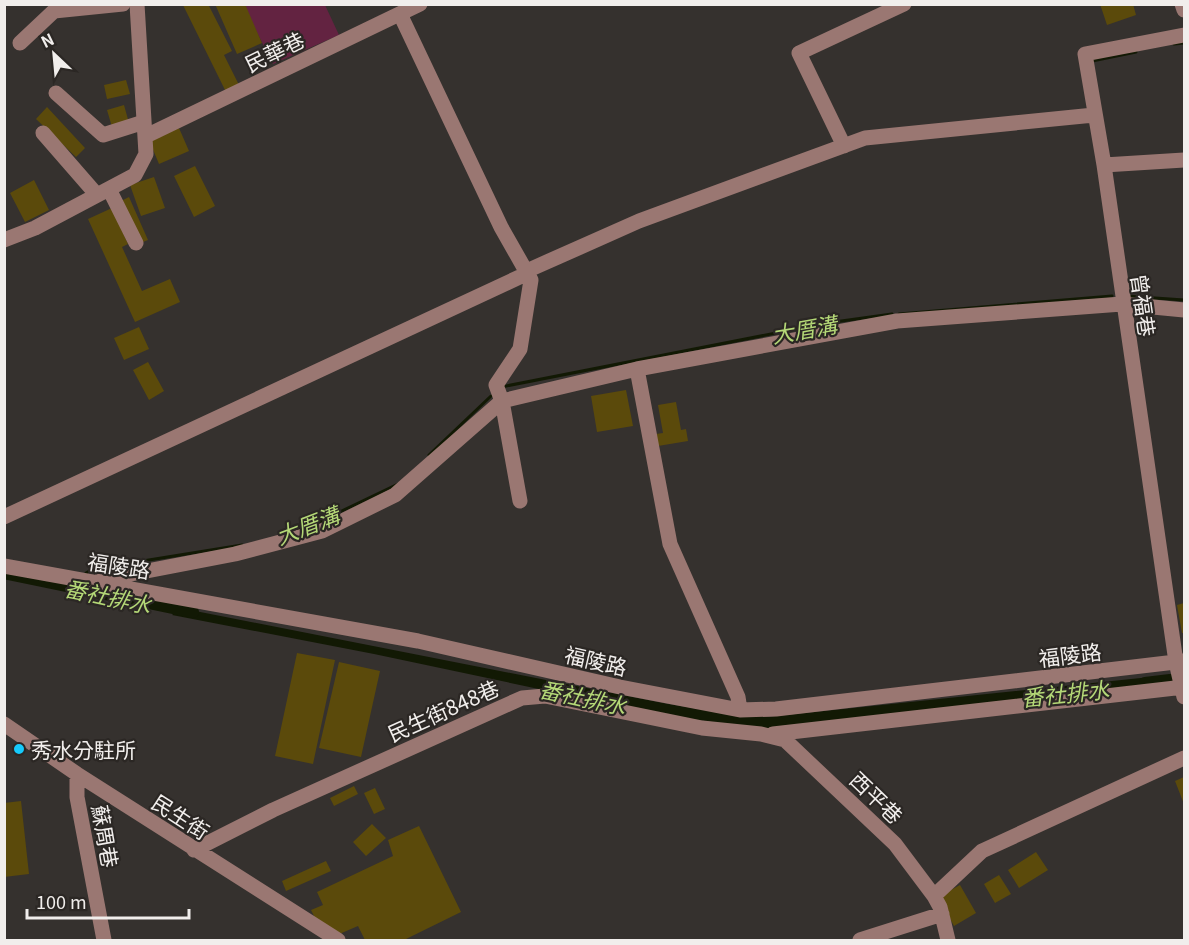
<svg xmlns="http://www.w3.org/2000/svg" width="1189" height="945" font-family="Georgia,'Noto Sans TC',serif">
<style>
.green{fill:#632341}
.water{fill:#121904}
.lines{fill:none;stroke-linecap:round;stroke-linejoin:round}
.stream{stroke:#121904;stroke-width:3}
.canal{stroke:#121904;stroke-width:12}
.building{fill:#5b4a0b}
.minor{stroke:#9a7772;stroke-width:15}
.poi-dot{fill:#16cafb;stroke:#2b2724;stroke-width:2}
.labels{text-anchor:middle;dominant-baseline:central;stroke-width:4.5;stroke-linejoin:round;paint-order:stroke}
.street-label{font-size:21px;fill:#f1eeec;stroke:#2b2724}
.poi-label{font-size:21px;fill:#f1eeec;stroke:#2b2724;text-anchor:start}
.water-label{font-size:22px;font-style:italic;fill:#b4d877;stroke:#2b2724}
</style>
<rect width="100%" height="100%" fill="#35312e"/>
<path class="green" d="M243,5H325L339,35L273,64Z"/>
<path class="water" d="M180,608L668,704L754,718L755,728L662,715L374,654L172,615Z
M1160,676L1162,686L768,729L767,717Z"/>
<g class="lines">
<path class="stream" d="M1174,44L1184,43
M1092,61L1136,52
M1126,296L1184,300
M899,314L1112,296
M501,387L827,323L892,314
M429,455L491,396
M283,534L321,521L398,484
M86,573L93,569L242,545
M62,586H63"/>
<path class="canal" d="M4,573L193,612
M1145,683L1170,680
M739,720L781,724"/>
</g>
<path class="building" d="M208,4L232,51L224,55L239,85L226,92L183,5Z
M215,4H245L262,43L237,54Z
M1100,4H1133L1136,15L1107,25Z
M126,80L130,94L107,99L104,85Z
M124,105L129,123L112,127L107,110Z
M47,107L85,148L76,157L36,119Z
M179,128L189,151L159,164L149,140Z
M195,166L215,206L194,217L174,176Z
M154,177L165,208L141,216L130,185Z
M34,180L49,210L25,222L10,193Z
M129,197L148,240L138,244L119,202Z
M112,208L128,244L122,247L142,291L170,279L180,302L135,322L88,219Z
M139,327L149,349L124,360L114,338Z
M148,362L164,391L149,400L133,370Z
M626,390L633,426L597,432L591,396Z
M676,402L681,430L686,429L688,441L658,446L656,434L663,433L658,405Z
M1184,603V633H1182L1177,605Z
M297,653L335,660L313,764L275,756Z
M339,662L380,671L361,757L319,748Z
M1184,777V804L1175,781Z
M354,786L358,794L334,806L330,798Z
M375,788L385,809L374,814L364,793Z
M21,801L29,874L4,877V803Z
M372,824L386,838L366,856L353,842Z
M419,826L461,912L404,940H365L358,926L337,935L319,926L311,910L323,905L317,892L393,856L388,840Z
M1036,852L1048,870L1019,888L1008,870Z
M326,861L331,871L286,891L282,881Z
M999,875L1011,894L995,903L984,884Z
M960,885L976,913L954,926L938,897Z"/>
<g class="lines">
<path class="minor" d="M1182,4L1184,10
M400,14L501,227L531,280L520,349L496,385L502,401L520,501
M1184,35L1085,54L1104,165L1176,662L1184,697
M20,43L54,11L123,4
M56,93L103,135L144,122
M43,133L97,195
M146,136L420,4
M844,146L799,53L904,4
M1104,165L1184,160
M109,189L136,243
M4,240L35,228L135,175L146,154L137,4
M637,369L670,544L738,697L740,710
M4,517L526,274L531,269L639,221L865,138L1094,115
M4,566L418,641L620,687L740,710L776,709L1184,661
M100,580L235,554L322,531L395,495L502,401L637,369L897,321L1122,304L1184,310
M4,724L77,774L338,940
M773,734L1184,687
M77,774V797L104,940
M194,850L273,810L522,698L545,696L702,728L761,734L785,740L895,844L934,896L940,907L948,940
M934,896L982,851L1184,758
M860,940L942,914"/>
</g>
<circle class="poi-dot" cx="19" cy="749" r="6"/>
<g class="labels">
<g class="street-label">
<text transform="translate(274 51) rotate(-26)">民華巷</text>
<text transform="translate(1144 305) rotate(82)">曾福巷</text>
<text transform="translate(119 565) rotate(9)">福陵路</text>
<text transform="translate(1070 654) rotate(-7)">福陵路</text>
<text transform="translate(596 660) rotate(13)">福陵路</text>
<text transform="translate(443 710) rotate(-24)">民生街848巷</text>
<text transform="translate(877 797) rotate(44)">西平巷</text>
<text transform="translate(181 816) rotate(33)">民生街</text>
<text transform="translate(106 836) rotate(80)">蘇周巷</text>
</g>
<g class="poi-label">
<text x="31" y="749">秀水分駐所</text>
</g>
<g class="water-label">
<text transform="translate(804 328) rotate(-10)">大厝溝</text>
<text transform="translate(307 524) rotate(-21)">大厝溝</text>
<text transform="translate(108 595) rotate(12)">番社排水</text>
<text transform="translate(1065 692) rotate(-6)">番社排水</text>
<text transform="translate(583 696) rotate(12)">番社排水</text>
</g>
</g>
<rect width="1189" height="945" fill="none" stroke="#f1eeec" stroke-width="12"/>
<g transform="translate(54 54) rotate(334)" stroke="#2b2724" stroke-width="4.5" paint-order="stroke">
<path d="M0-4.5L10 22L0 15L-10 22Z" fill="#f1eeec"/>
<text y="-9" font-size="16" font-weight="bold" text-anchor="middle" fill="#f1eeec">N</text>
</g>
<path d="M27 909v9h162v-9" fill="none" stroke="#f1eeec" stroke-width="3"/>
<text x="36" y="909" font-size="18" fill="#f1eeec" stroke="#2b2724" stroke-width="4.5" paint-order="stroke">100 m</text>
</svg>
